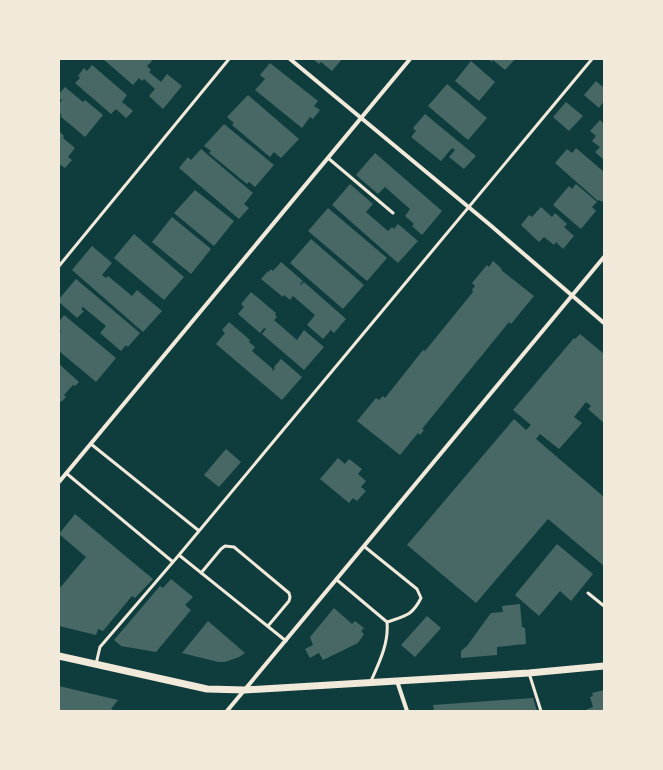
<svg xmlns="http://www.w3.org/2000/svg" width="663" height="770" font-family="'Source Serif 4',serif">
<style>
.building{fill:#486865}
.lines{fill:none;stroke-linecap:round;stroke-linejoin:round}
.service{stroke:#f1e9da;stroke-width:3}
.minor{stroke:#f1e9da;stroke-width:4}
.tertiary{stroke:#f1e9da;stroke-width:7}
</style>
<rect width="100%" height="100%" fill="#0f3d3e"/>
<path class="building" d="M103,59H150L152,61L147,66L151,70L149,72L161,82L167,74L182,86L163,109L149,96L155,89L144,79L142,81L139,78L133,85Z
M313,59H342L332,71L321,62L319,64Z
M489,59H515L505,70L493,60L492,62Z
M471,61L495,82L479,101L455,81Z
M270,63L318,101L314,106L320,110L313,119L310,117L302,128L255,90L265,79L260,75Z
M92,65L127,95L122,102L133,111L126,118L116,109L111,114L75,83L80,78L78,76L84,68L87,71Z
M596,81L604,88V101L599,108L584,95Z
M447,84L487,118L468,140L428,106Z
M65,87L83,102L85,100L103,115L85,137L60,116L62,115L59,113V104L62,100L59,98V94Z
M248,95L299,139L281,158L274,152L270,157L232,125L234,123L227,117Z
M566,102L583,116L569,131L553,117Z
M425,114L476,156L464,169L449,157L455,150L452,148L441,161L411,137L416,131L413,128Z
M600,120L604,124V160L595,152L600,147L592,141L596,136L590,131Z
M224,124L274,165L255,187L249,182L247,184L209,153L211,151L204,146Z
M59,131L64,136L63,138L75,148L68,157L72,160L65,168L59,164Z
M576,148L604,172V199L602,202L599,200L598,201L555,163L567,149L572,153Z
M201,149L253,193L244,204L249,208L239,219L179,168L188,157L191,160Z
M375,153L442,211L422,235L412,226L414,224L405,216L410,209L385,187L378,194L356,175Z
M350,184L373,204L366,212L388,231L392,227L394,229L398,224L418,241L398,263L332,205Z
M576,184L597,202L592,207L596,211L581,229L553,205L569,186L572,189Z
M195,190L234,221L214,246L174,213Z
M541,207L552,217L555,213L567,224L564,227L574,236L563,249L556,242L554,245L544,237L539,242L521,225L529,215L532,217Z
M328,208L387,258L367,281L308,231Z
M172,217L211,249L191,274L152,242Z
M134,234L184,277L164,300L114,258Z
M311,239L364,285L343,309L290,263Z
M92,246L112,263L102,275L106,278L108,276L132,296L137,290L162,311L143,332L72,270Z
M493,261L502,269L501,270L534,296L511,324L509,322L422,429L424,430L420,435L418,433L400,455L357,421L376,398L379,400L383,396L385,398L423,350L425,351L473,292L472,290L475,286L472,283L487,265L489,267Z
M281,262L303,281L300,284L301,285L304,282L346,319L334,333L331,330L323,339L307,325L315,315L293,296L290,300L284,295L283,297L261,279L268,271L269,272L271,269L273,271Z
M76,279L140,333L128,347L126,345L121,351L100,333L106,326L83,307L81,309L84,311L77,318L59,302V299Z
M251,292L276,313L275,315L277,317L274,320L297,340L304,330L324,347L304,370L262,334L266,329L264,328L260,333L238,314L244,307L241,304Z
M64,315L116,358L96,382L59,351V334L61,331L59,330V322Z
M229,322L250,340L249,342L255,347L252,351L273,369L272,370L273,371L275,368L274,367L281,359L302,377L282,400L216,344L225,333L222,330Z
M580,334L604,354V423L588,409L591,406L586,402L574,417L582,423L559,449L540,434L536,439L604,497V566L548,519L476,603L407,545L514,419L526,430L531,425L513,410L574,338L575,339Z
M59,364L79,382L75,386L73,385L64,395L66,397L61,402L59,400Z
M226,449L241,462L219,487L204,475Z
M338,458L345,464L349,459L362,469L358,474L366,481L361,487L366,491L357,501L353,498L349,503L320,479Z
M75,514L153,579L135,598L132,596L103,631L98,629L96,635L59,626V589L86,557L59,534Z
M557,544L593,574L571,601L560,591L539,616L515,595Z
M171,579L193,597L185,605L191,610L156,652L121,646L114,640L160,586L163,588Z
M520,604L522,627L525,628L526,644L497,647V655L461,658V651L467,646L491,613L503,612L502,606Z
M334,608L352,624L355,621L364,628L361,631L364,634L358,643L323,660L319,653L310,658L305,649L313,645L310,637Z
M427,616L441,628L415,657L401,645Z
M208,621L245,653L239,657L225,662H218L182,653Z
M59,686L118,700L111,709L116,711H59Z
M604,690V711H583L593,707L590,697L593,696L592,693Z
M533,698L537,711H434L433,705Z"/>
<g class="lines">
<path class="service" d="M328,158L393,213
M59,266L229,59
M91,444L198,530
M66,473L173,562
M365,547L417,589L421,598C412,616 405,616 387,622
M179,555L286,641
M201,573L221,549L225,546L234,547L289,593L290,597L289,601L268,626
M337,580L387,622C389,643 379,663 371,681
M588,593L604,606
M96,664L100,647L179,555L592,59
M529,673L541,711"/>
<path class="minor" d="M290,59L489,224L604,323
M59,482L410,59
M397,681L407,711
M227,711L604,257"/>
<path class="tertiary" d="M59,656L207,689L245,690L529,673L604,666"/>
</g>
<rect width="663" height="770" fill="none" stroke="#f1e9da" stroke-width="120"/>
</svg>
